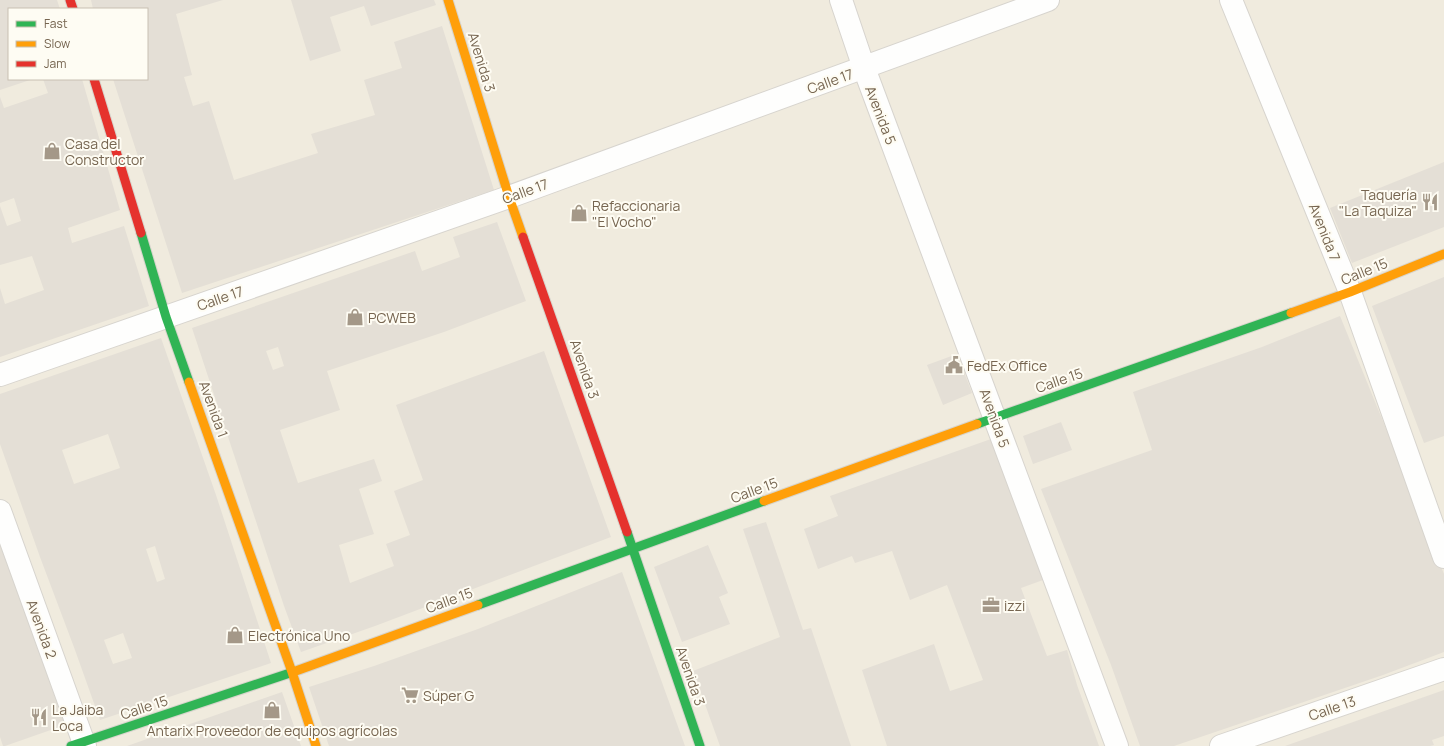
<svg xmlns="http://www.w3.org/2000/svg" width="1444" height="746" font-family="Manrope,sans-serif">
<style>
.residential{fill:#f0ebde;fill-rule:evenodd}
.building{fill:#e4dfd6;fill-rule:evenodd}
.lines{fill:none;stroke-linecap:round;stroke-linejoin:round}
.street-casing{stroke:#d7d4ce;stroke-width:24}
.fast-casing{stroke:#d7d4cc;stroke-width:11}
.slow-casing{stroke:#d7d4cc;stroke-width:11}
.jam-casing{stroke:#d7d4cc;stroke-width:11}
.street{stroke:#fefefd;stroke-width:22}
.fast{stroke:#30b455;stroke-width:9}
.slow{stroke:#ff9f0a;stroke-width:9}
.jam{stroke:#e5322d;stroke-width:9}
.labels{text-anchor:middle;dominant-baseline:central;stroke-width:4;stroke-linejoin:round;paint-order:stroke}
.street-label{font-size:14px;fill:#766550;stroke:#fefcf3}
.poi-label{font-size:14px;fill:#766550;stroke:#fefcf3;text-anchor:start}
</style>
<rect width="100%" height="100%" fill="#f8f7f0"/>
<path class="residential" d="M0,0H1444V746H0ZM9,9H147V79H9Z"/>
<path class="building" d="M0,0H57L60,9H9V79H33L0,90Z
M91,0H223L176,14L192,75L184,77L193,106L209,101L234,180L318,153L311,134L375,115L364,80L402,68L394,42L442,26L494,190L182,293L113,79H147V9H93Z
M291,0H434L436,5L371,26L364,6L330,17L341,51L310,61Z
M43,79H82L120,210L68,228L72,243L124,226L149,306L0,357V288L5,304L44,290L32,256L0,265V206L7,226L21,221L14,198L0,203V97L4,108L48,93Z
M1444,162V227L1352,263L1330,208Z
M497,222L526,301L444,332L327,371L340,410L280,430L298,483L374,459L382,481L359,489L374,534L339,545L350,583L394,566L386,544L410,535L394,491L423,480L396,405L544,351L611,537L375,626L301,652L284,606L192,328L415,251L422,271L460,257L453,237ZM278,347L284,366L273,370L266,351Z
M1444,277V436L1424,443L1372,306Z
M1340,316L1400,463L1444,574V652L1383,675L1174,746H1140L1111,665L1041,489L1152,450L1133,392L1262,347Z
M161,338L216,495L271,663L100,720L75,650L40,557L0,444V394ZM108,434L120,468L74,484L62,450ZM155,546L165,579L157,582L146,549ZM123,633L132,658L113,664L104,640Z
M957,354L972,393L943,405L927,365Z
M1061,422L1072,450L1033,464L1023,436Z
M991,439L1043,580L1021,588L1047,656L1067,650L1077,685L1099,746H887L862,670L934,644L950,691L983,680L947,585L910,600L892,551L855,563L852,556L818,569L804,529L838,516L830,496Z
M766,522L803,630L811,628L851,746H720L693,671L780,637L743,529Z
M0,544L65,725L5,746H3L0,737Z
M708,545L728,593L719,597L730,624L682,642L654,567Z
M622,572L685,746H329L309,687L374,666L478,629Z
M1444,690V736L1432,740L1434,745L1430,746H1285Z
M282,692L301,746H127Z"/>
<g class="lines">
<g class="street-casing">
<path id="street" d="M841,0L864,68L1117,746
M1231,0L1350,292L1444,557
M0,375L509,197L1048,0
M0,511L85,746
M1221,746L1444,669"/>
</g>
<g class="fast-casing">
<path id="fast" d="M141,233L166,317L189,382
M977,424L1291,313
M627,532L700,746
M478,605L764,501
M71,746L293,672"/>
</g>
<g class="slow-casing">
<path id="slow" d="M448,0L509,197L523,237
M1291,313L1350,292L1444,254
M189,382L292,672L316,746
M764,501L977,424
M293,672L478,605"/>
</g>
<g class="jam-casing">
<path id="jam" d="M70,0L73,9
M94,79L141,233
M523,237L627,532"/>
</g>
<use href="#street" class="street"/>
<use href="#fast" class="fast"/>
<use href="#slow" class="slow"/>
<use href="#jam" class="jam"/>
</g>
<defs>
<g id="shop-bare" transform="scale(1.38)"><path d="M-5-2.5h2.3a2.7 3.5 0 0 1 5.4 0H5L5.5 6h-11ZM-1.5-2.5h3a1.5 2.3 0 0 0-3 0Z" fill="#a49888" stroke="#fefcf3" stroke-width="2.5" paint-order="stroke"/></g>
<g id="restaurant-bare" transform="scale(1.38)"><path d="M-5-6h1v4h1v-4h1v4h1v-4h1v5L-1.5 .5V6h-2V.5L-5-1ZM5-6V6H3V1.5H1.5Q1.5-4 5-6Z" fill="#a49888" stroke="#fefcf3" stroke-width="2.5" paint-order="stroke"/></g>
<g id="civic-bare" transform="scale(1.38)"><path d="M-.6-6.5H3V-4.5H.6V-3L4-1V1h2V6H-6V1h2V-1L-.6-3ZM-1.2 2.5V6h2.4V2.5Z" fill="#a49888" stroke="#fefcf3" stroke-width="2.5" paint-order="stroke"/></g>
<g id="office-bare" transform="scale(1.38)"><path d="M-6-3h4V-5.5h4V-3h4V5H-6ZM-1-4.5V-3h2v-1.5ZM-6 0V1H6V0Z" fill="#a49888" stroke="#fefcf3" stroke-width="2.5" paint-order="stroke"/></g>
<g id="supermarket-bare" transform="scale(1.38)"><path d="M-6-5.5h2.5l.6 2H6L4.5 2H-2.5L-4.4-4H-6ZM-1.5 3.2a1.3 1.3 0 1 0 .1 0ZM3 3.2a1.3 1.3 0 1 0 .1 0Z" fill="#a49888" stroke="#fefcf3" stroke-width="2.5" paint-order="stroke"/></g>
</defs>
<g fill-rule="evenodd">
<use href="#shop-bare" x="52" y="151"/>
<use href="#restaurant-bare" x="1430" y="202"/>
<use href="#shop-bare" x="579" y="213"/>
<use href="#shop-bare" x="355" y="317"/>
<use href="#civic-bare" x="954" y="365"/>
<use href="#office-bare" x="991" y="605"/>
<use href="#shop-bare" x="235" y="635"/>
<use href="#supermarket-bare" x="410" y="695"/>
<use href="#shop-bare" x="272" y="710"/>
<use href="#restaurant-bare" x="39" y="717"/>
</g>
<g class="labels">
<g class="street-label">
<text transform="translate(482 62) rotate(73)">Avenida 3</text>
<text transform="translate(830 81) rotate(-20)">Calle 17</text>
<text transform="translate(881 115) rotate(69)">Avenida 5</text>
<text transform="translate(525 191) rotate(-20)">Calle 17</text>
<text transform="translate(1325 232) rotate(68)">Avenida 7</text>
<text transform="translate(1364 271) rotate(-22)">Calle 15</text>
<text transform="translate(220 298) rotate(-19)">Calle 17</text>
<text transform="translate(585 369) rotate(71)">Avenida 3</text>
<text transform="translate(1059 380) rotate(-19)">Calle 15</text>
<text transform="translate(214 409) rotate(70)">Avenida 1</text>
<text transform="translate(995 418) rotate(70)">Avenida 5</text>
<text transform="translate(754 490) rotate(-20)">Calle 15</text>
<text transform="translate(449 600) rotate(-20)">Calle 15</text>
<text transform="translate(42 629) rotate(70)">Avenida 2</text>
<text transform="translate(691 676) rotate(71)">Avenida 3</text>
<text transform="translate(144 707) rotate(-18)">Calle 15</text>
<text transform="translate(1332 708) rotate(-19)">Calle 13</text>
</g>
<g class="poi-label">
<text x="65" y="143">Casa del<tspan x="65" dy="16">Constructor</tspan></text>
<text x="1417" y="194" text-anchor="end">Taquería<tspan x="1417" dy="16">"La Taquiza"</tspan></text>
<text x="592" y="205">Refaccionaria<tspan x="592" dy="16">"El Vocho"</tspan></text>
<text x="368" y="317">PCWEB</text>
<text x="967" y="365">FedEx Office</text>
<text x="1004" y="605">izzi</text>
<text x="248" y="635">Electrónica Uno</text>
<text x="423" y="695">Súper G</text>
<text x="52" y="709">La Jaiba<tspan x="52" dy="16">Loca</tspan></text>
<text x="272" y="730" text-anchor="middle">Antarix Proveedor de equipos agrícolas</text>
</g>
</g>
<rect x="8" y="8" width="140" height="72" fill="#fefcf3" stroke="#c8c0b2"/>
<rect x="16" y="21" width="20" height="6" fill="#30b455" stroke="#c8c0b2"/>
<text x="44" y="28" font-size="12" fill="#766550">Fast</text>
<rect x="16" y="41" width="20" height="6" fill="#ff9f0a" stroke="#c8c0b2"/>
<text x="44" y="48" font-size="12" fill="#766550">Slow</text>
<rect x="16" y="61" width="20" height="6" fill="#e5322d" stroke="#c8c0b2"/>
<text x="44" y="68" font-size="12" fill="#766550">Jam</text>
</svg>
